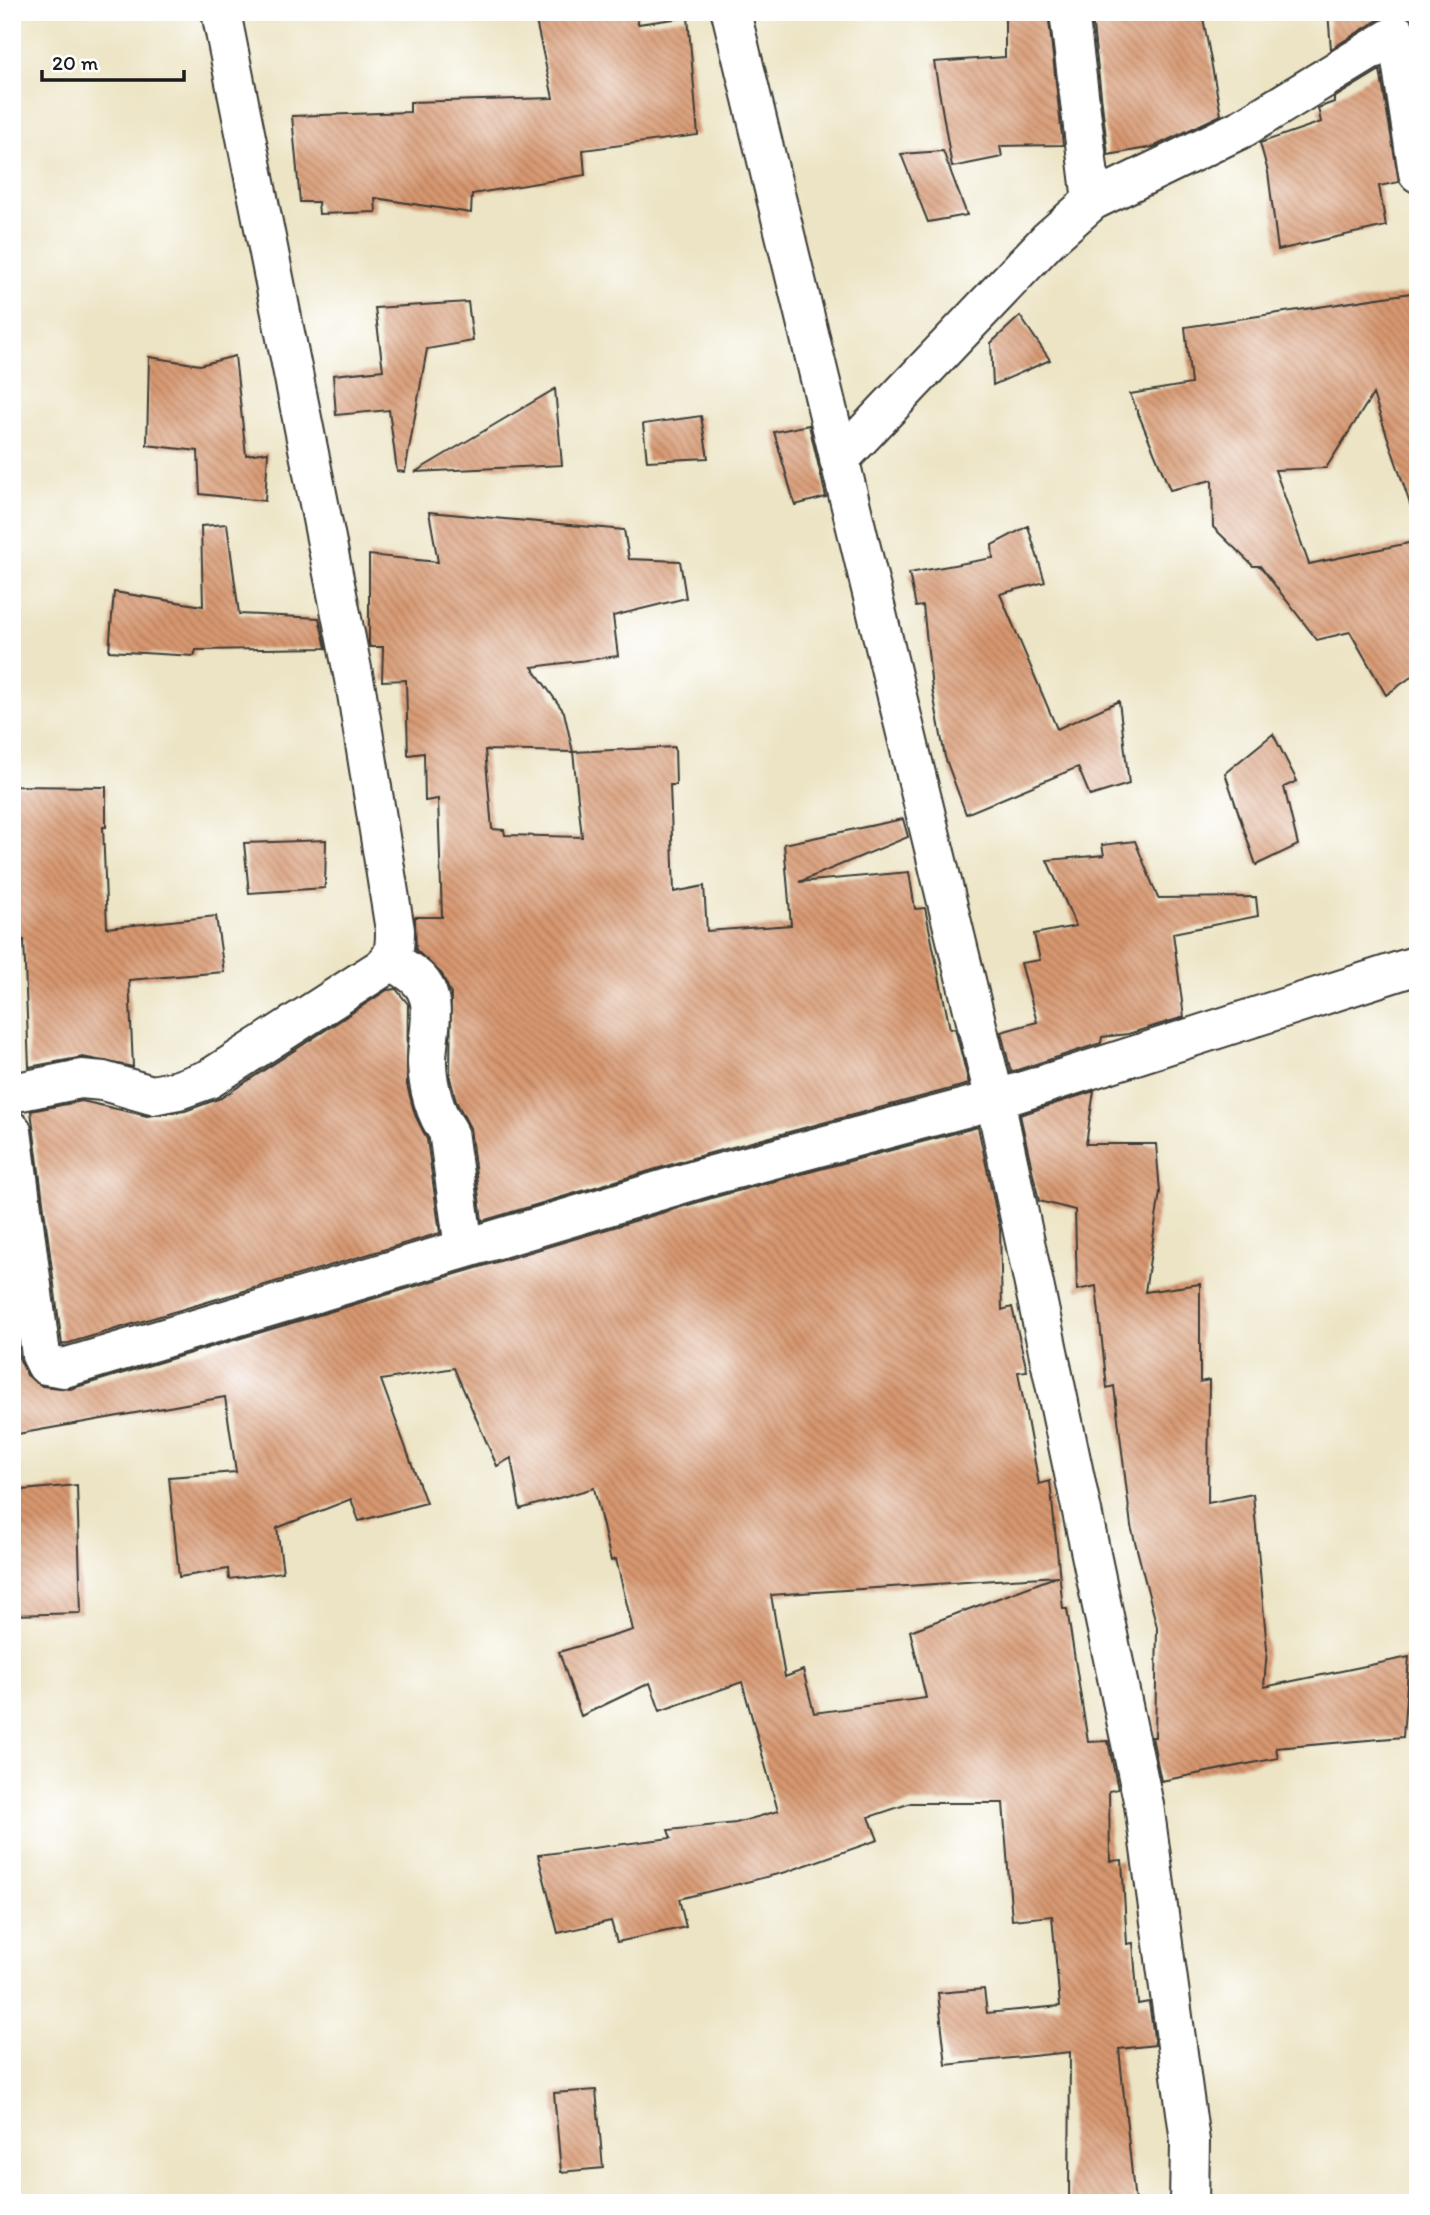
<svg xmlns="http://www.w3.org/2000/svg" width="1430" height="2215" font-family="Itim,sans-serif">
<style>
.building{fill:url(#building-back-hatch);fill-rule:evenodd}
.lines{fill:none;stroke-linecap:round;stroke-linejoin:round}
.street-casing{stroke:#3b3a35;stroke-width:42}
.street{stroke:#fff;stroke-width:38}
</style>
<defs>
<pattern id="building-back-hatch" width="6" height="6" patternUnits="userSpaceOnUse" patternTransform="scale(1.75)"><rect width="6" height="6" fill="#d79770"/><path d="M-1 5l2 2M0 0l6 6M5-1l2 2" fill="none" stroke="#ae7a5b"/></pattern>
</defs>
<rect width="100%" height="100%" fill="#fff"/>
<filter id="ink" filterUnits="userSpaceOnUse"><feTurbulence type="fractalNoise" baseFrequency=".0143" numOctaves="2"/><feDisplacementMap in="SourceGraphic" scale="14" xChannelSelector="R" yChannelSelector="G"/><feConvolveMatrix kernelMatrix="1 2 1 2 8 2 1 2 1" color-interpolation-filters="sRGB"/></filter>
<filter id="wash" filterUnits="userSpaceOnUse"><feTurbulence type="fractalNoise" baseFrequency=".00686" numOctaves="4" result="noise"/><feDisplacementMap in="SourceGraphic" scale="28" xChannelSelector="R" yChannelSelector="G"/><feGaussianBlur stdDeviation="1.57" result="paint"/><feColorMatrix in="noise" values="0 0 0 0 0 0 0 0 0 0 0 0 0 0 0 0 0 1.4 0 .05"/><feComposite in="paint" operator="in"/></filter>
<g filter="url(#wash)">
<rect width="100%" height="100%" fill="#ece4c4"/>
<g id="blocks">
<path class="building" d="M534,12H637L638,24L688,17L698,135L583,150L585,175L472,194L471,213L375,198L376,212L319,214L318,202H300L292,116L410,112V102L553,98Z
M1005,12H1048L1063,145L1000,146L1002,157L952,167L934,62L1005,57Z
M1141,12H1202L1221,115L1153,147L1108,155L1092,18Z
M1328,12H1381V18L1331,49Z
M1380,70L1399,182L1379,186L1386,226L1278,250L1268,172L1260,143L1321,122L1318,108L1334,102V98Z
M943,151L967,215L928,222L901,154Z
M1418,292V506L1411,507L1373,394L1326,468L1275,470L1309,564L1418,541V672L1386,695L1350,632L1317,640L1260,566H1253L1213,527L1212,480L1170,490L1130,394L1191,384L1185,327Z
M468,302L473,341L427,349L405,472L397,471L389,410L336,415L333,375L383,370L375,308Z
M1020,316L1050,360L993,385L991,343Z
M235,356L246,455L268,452L265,501L200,494L198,451L147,445L149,357L200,365Z
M555,389L562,465L415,472L504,419Z
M701,416L708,458L647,461L643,424Z
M809,425L826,497L795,505L774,432Z
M429,512L624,530L629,559L680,561L686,598L613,616L618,656L532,667L564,712L573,752L675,747L676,785H670L674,892L704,886L707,931L791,925L784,844L903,819L908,837L799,882L909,872L915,909L925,908L950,1029L955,1028L969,1084L703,1155L482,1221L470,1128L456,1101L450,1078L451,994L442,974L416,950L415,917H442L438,799L425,801L424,753L408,755L406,680L382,681L383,647H370L369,643V555L438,562ZM485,750L573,752L582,837L505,835L504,830L492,829Z
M227,524L239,614L319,618L326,648L196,650L194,656L109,651L114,592L203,606L201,526Z
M1028,526L1045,582L1000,594L1057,729L1119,701L1129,784L1090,796L1078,767L966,814L945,757L932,688L923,606L916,607L909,573L993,558L992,545Z
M1273,734L1297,781L1284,787L1298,845L1256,865L1225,773Z
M12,786L106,787V827H103L107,928L216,916L224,972L129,980L133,1067L83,1057L29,1067L24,940L12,941Z
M326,840L325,888L249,893L244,843Z
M1135,841L1158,898L1256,897L1258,916L1173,933L1184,1017L1128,1034L1102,1037L1101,1043L1011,1072L1001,1032L1037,1022L1021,963L1040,960L1034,934L1076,926L1047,860L1104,855L1102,845Z
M396,989L408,1004L407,1085L415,1115L427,1139L440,1233L62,1345L31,1111L82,1101L147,1116L185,1111L221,1098L387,990Z
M1094,1091L1086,1144H1156L1160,1192L1145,1292L1200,1284V1382L1209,1380L1208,1503L1253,1494L1267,1649L1264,1687L1409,1657L1403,1737L1276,1748L1278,1758L1161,1781L1152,1737H1155L1157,1627L1131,1526L1114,1386L1107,1388L1096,1286L1077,1290L1075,1210L1039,1201L1020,1115Z
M978,1127L1000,1229L1002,1310L1012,1307L1027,1371L1018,1372L1039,1484L1050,1481L1063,1609H1067L1088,1742L1108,1741L1118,1789L1109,1791L1110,1861L1122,1860L1127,1944L1133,1943L1138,2004L1149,2002L1155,2045L1119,2049L1135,2203H1069L1070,2052L946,2065L938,1993L984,1989L987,2013L1060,2006L1052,1916L1012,1920L1003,1803H911L869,1817L878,1840L786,1872L679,1899L686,1927L617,1942L611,1921L558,1933L538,1855L671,1838L668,1830L736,1823L778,1811L742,1682L660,1711L650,1683L581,1716L559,1652L633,1630L616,1559L611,1561L594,1488L520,1509L511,1458L497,1466L454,1368L381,1380L426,1503L359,1521L351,1499L277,1528L283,1572L229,1579L228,1569L179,1577L169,1477L236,1472L225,1397L12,1435V1308L19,1358L27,1375L42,1386L70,1389L715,1197ZM1058,1576L910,1631L926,1698L814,1713L803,1670L785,1677L771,1595Z
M77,1485L81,1613L12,1615V1491Z
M596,2090L603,2168L561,2172L554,2093Z"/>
</g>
</g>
<g filter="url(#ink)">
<use href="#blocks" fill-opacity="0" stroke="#3b3a35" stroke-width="2"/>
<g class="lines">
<g class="street-casing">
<path id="street" d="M731,12L995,1100L1144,1805L1190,2141L1189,2203
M1069,12L1092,201
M839,460L1048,240L1092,201L1243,128L1397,34L1418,173
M391,960C400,966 411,972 418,979C441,1001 426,1037 427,1064C428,1087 435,1114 448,1131L464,1248
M12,1093L81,1079L103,1081L152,1095L178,1090L209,1079L380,969C395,957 395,948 395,930L357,694L221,12
M12,1131L41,1355L46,1365L64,1368L709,1176L995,1100L1418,965"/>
</g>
<use href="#street" class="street"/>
</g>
</g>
<rect width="1430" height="2215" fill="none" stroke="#fff" stroke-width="42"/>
<path d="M42 70v10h142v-10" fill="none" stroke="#1c1c1c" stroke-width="3.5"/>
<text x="52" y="70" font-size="21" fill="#1c1c1c" stroke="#ffffff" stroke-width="5" paint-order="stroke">20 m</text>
</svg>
